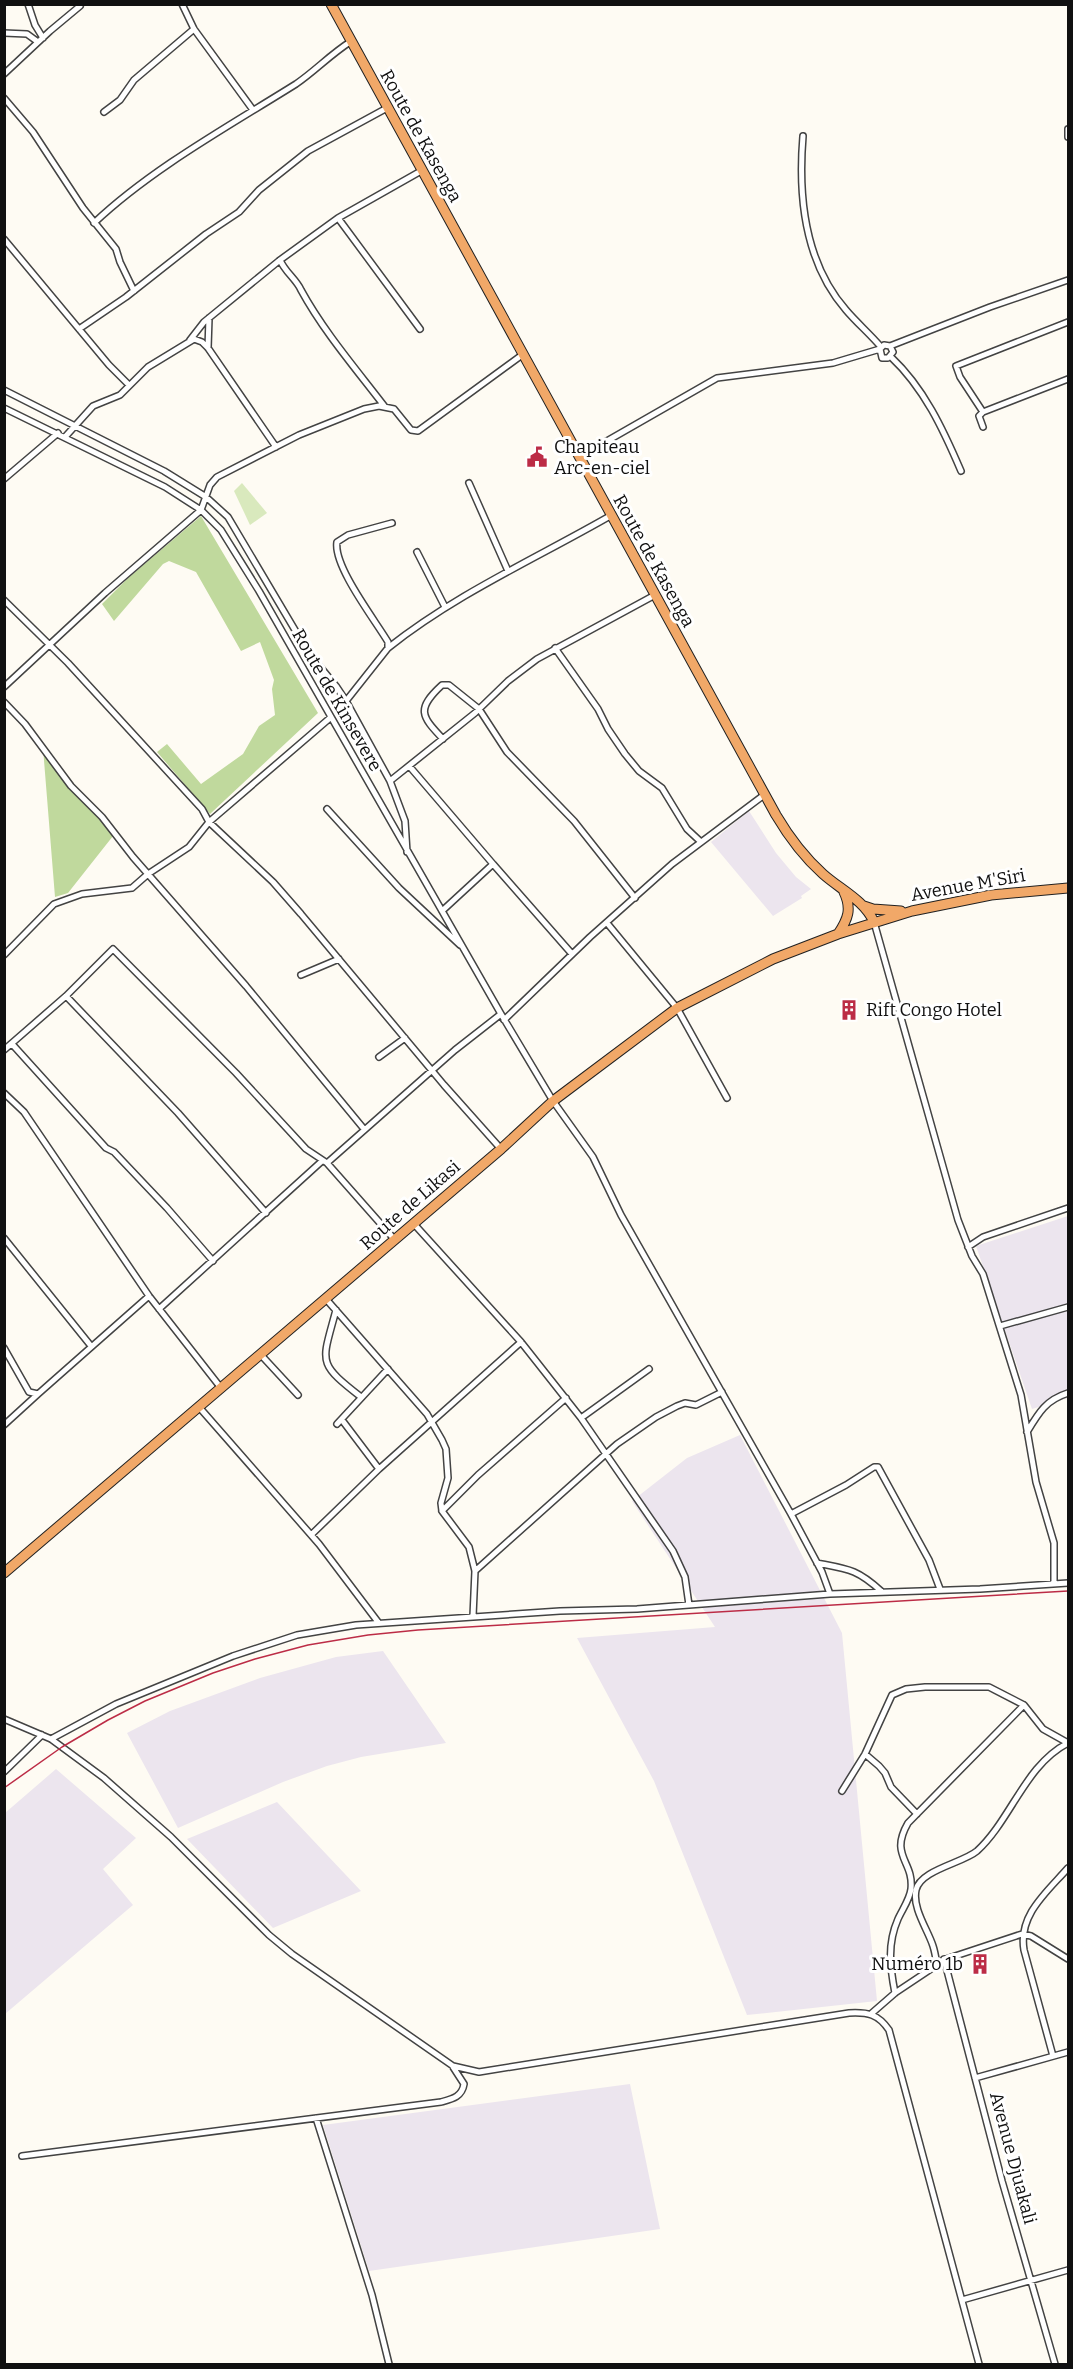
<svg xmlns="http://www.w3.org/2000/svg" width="1073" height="2369" font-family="Bitter,serif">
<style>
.industrial{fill:#ece5ee}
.green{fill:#d9e9bd}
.forest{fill:#c0d99d}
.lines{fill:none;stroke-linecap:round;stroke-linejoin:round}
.minor-casing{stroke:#434343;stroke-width:8}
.trunk-casing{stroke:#212121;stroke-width:11}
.minor{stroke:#fff;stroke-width:5}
.trunk{stroke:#f1a868;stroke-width:9}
.rail{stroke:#bc2c46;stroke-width:1.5}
.labels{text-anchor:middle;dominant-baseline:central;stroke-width:6;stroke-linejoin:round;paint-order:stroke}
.street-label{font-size:18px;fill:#101010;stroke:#fff}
.poi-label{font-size:18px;fill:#101010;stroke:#fff;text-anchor:start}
</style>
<rect width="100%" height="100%" fill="#fefbf3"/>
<path class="industrial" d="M749,811L776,853L796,877L811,889L801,896L802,898L773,916L711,842Z
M1068,1216V1398L1032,1409L976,1246Z
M740,1435L842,1633L877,2001L747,2015L654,1781L577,1638L715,1627L632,1501L687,1458Z
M383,1651L446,1743L361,1757L327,1766L283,1782L178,1828L127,1733L170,1711L260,1678L336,1657Z
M56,1769L136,1838L103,1869L133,1905L5,2014V1813Z
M277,1802L361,1891L273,1928L187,1839Z
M630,2084L660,2229L369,2271L323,2125Z"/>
<path class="green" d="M242,483L267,513L250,525L234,491Z"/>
<path class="forest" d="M201,516L318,713L210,814L157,752L167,744L201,784L243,754L259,726L275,715L272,689L274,680L260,642L241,651L196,572L169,561L163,564L114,621L102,604L128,578Z
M43,748L113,836L68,893L55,897Z"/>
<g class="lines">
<g class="minor-casing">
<path id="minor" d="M28,4L35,25L43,38
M182,4L194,29L253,110
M4,33L27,34L38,42
M4,74L50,31L80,6
M4,98L33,132L83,208L116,249L120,262L134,291
M104,112L120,100L134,80L194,29
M1068,129V137
M803,136C798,196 805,263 846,310C857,323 870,334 881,347
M338,218L420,329
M94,223C151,169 229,126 296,84C315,71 331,54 350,42
M4,239L109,365L129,385
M280,260C285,272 296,279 301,290C324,332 356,369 385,407
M1068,322L956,366L960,377L983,412L1068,379
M79,329L126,297L206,234L239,212L259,190L308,151L387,108
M190,340L204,322L280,260L338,218L421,171
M208,348L209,318
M880,349L882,358H888L893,352L890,346
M891,357C924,388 943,429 961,471
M4,390L164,471L206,497L228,517L308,652L336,686L346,701L390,781L405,821L407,852
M4,408L165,487L201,510L221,530L259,591L501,1014L553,1101L593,1157L621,1215L791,1514L822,1572L830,1594
M983,412L979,416L983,427
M65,437L93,406L120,395L148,367L194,339L202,342L208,348L276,447
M579,457L717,378L833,363L880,349L884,345L890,346L990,307L1068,280
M4,479L58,433
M469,483L508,571
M417,552L445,607
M4,600L68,663L202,809L209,822L273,882L301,914L444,1085L501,1149
M388,648C456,594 535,559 610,516
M555,648L598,709L608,729L625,754L639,771L662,788L687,829L701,842
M4,687L105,593L201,510L210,485L217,477L299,435L364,409L379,406L394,409L411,430L418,431L522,355
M346,701L388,648V642C375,620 333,566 337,542L348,535L392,523
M4,702L25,724L71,786L102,817L133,857L246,986L364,1129
M443,739C421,716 416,709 442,685H449L479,709L507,752L574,821L635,898
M410,767L493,864
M390,781L475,713L508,681L537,659L655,595
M327,809L399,888L460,945
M442,911L493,864L572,954
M874,922L958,1220L972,1256L983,1274L1021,1395L1036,1482L1054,1543V1584
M607,923L677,1008L727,1098
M4,955L54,904L82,894L132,888L148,874L189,847L209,822L330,718
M301,975L339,959
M66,996L178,1113L266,1213
M504,1020L590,937L672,864L764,795
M12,1044L106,1148L114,1152L167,1208L213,1261
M4,1050L66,996L113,949L236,1073L306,1149L327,1163L395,1240
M379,1057L405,1038
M4,1093L24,1112L149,1296L221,1388
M327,1163L455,1050L501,1014
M414,1224L521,1342L581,1418L673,1551L685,1577L689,1605
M4,1238L91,1346
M968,1247L983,1237L1068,1208
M326,1299L427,1414L442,1440L446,1449L448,1478L441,1503L442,1511L469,1547L475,1571L473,1616
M159,1309L322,1161
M336,1310C322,1363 316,1362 361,1397
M1000,1326L1068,1307
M4,1348L29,1392L38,1394L149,1296
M261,1355L298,1395
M199,1407L319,1544L378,1622
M581,1418L649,1369
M337,1424L388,1369
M4,1425L38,1394
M1027,1432C1039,1412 1046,1400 1068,1393
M379,1469L521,1342
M442,1511L478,1475L566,1398
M791,1514L846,1485L874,1467H878L929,1560L940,1589
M311,1535L379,1469L342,1420
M817,1563C848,1569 857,1569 881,1591
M475,1571L617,1444L656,1417L677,1406L685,1403L696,1405L722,1392
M4,1719L51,1739L104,1778L171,1837L269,1935L292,1954L453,2066L479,2072L849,2013C868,2012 878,2014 889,2030L979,2364
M51,1739L116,1704L233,1656L297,1635L356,1625L560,1611L637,1609L830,1594L980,1589L1068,1583
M865,1754L879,1766L885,1773L891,1787L917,1814
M4,1772L42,1735
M842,1791L865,1754L892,1695L906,1689L925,1687H989L1024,1705L1043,1729L1068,1743
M944,1959L1002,2181L1055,2364
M943,1960L1022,1934L1031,1936L1068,1959
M895,1993C890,1967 887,1944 898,1919C902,1910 910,1899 911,1889C914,1861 889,1856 908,1823L1024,1705
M872,2013L895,1993L937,1965C936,1959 935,1952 933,1946C928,1930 912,1908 916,1890C920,1870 963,1863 977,1851C1011,1820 1025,1765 1068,1743
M1053,2056L1024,1950C1018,1915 1047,1892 1068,1868
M975,2078L1068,2052
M316,2118L372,2295L389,2364
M22,2156L441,2102C452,2099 462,2097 464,2084L453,2067
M962,2300L1068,2270"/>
</g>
<g class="trunk-casing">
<path id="trunk" d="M331,4L776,815C789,837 804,857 823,874C841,890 864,900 874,922
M864,906L873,909L901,911
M838,934C848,919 852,909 844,892
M4,1573L501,1149L553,1101L677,1008L773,959L838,934L912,911L991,895L1068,888"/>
</g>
<use href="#minor" class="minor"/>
<use href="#trunk" class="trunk"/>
<path class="rail" d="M4,1788L62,1747L108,1720L145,1701L213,1673L255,1659L308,1645L368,1635L418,1630L1068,1591"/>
</g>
<defs>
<g id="civic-bare" transform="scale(1.62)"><path d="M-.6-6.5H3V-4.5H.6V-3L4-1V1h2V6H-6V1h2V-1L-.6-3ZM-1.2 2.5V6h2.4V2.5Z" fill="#bc2c46" stroke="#fff" stroke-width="2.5" paint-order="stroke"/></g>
<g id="building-bare" transform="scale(1.62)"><path d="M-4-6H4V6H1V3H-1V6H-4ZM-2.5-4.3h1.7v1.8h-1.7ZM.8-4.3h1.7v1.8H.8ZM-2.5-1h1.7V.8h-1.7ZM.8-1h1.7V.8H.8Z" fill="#bc2c46" stroke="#fff" stroke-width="2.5" paint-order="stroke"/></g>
</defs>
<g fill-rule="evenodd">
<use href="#civic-bare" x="537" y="457"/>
<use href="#building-bare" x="849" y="1010"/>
<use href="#building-bare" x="980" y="1964"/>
</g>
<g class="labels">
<g class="street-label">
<text transform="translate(421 136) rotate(61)">Route de Kasenga</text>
<text transform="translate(654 561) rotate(61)">Route de Kasenga</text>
<text transform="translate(337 700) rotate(60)">Route de Kinsevere</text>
<text transform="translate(968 885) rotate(-10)">Avenue M'Siri</text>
<text transform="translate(410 1205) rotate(-41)">Route de Likasi</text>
<text transform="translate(1013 2158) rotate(75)">Avenue Djuakali</text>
</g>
<g class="poi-label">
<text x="554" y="447">Chapiteau<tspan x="554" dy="21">Arc-en-ciel</tspan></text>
<text x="866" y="1010">Rift Congo Hotel</text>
<text x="963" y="1964" text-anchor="end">Numéro 1b</text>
</g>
</g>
<rect width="1073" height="2369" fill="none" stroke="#101010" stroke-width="12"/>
</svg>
